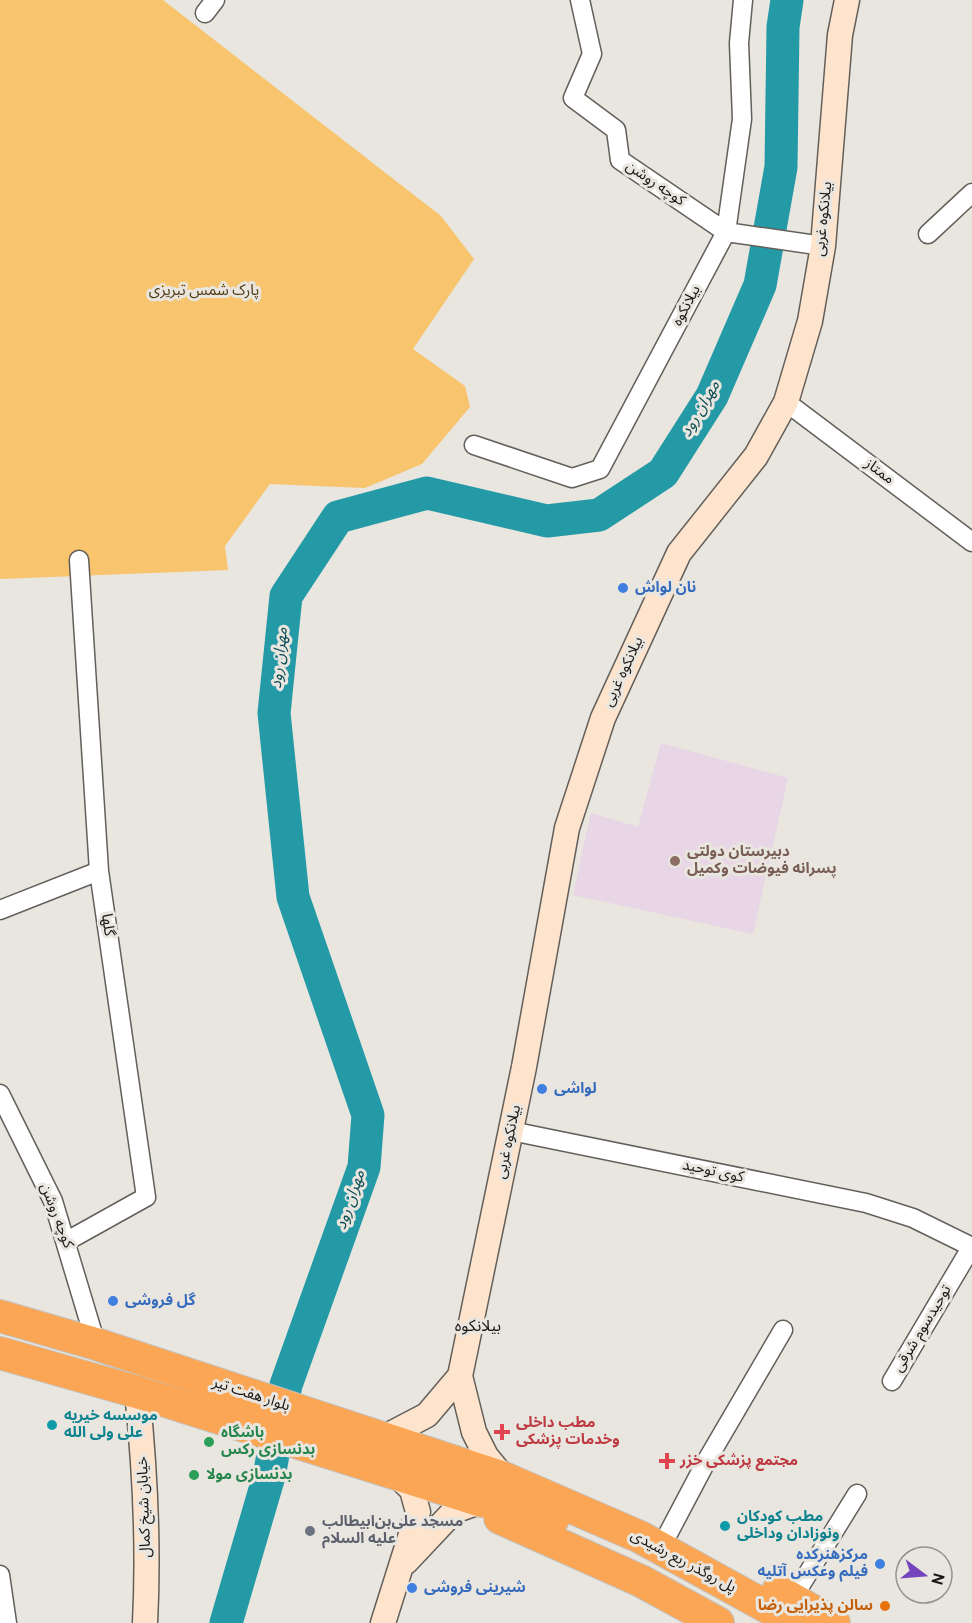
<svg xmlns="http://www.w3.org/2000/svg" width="972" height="1623" font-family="Overpass,'Noto Sans Arabic',sans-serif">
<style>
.education{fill:#e8d5e5}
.green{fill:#f8c46e}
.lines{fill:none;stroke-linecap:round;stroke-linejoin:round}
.river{stroke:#249aa7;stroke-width:33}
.street-casing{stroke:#635f5a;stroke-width:21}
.secondary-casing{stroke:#635f5a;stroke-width:27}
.highway-casing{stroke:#c3c3c2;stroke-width:34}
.street{stroke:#fff;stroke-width:18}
.secondary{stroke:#fee4cc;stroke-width:24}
.highway{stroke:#faa655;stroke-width:32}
.shop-dot{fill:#3f7fe0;stroke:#e9e5df;stroke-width:2}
.education-dot{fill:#8d6e63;stroke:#e9e5df;stroke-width:2}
.culture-dot{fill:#0f9aa8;stroke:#e9e5df;stroke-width:2}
.health-dot{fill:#e0444e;stroke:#e9e5df;stroke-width:2}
.leisure-dot{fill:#2e9e5b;stroke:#e9e5df;stroke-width:2}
.worship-dot{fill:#6b7280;stroke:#e9e5df;stroke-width:2}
.food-dot{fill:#e8710a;stroke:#e9e5df;stroke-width:2}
.labels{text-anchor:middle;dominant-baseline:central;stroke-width:6;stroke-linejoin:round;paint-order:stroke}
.street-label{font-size:15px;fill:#191715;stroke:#e9e5df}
.park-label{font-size:15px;fill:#4e3812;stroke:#e9e5df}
.shop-label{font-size:15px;font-weight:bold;fill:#366cbe;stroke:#e9e5df;text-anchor:start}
.education-label{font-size:15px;font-weight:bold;fill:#785e54;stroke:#e9e5df;text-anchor:start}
.culture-label{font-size:15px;font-weight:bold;fill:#0d838f;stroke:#e9e5df;text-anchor:start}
.health-label{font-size:15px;font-weight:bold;fill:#be3a42;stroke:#e9e5df;text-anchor:start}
.leisure-label{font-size:15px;font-weight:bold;fill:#27864d;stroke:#e9e5df;text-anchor:start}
.worship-label{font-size:15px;font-weight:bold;fill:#5b616d;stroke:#e9e5df;text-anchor:start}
.food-label{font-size:15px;font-weight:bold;fill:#c56008;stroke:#e9e5df;text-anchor:end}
.water-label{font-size:16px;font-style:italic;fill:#0b4d54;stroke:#e9e5df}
.neighbourhood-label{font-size:16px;fill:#191715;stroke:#e9e5df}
</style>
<rect width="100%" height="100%" fill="#e9e5df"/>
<path class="education" d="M661,743L788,778L753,934L573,895L591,813L638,827Z"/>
<path class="green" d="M0,0H163L441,216L474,259L413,349L465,386L470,407L422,464L365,488L270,484L225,546L228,570L0,579Z"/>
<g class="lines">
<path class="river" d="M226,1623L269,1476L286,1385L364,1167L368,1115L293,897L274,713L286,596L338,517L427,493L547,521L599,515L663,473L712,396L760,285L781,167L783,27L787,0"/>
<g class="street-casing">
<path id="street" d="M580,0L592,54L573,98L616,130L620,160L726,232L823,246
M205,13L215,0
M928,234L972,193
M786,402L972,542
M474,445L572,478L600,469L726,232L742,119L739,43L743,0
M0,910L99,871
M0,1094L53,1201L96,1344
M511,1131L866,1203L913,1218L972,1247
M67,1241L146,1197L99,871L79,560
M892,1381L972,1246
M669,1532L707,1460L783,1330
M0,1575L7,1623
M792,1599L857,1494"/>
</g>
<g class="secondary-casing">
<path id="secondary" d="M137,1392C145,1469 149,1546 145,1623
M383,1438L427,1415L460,1376
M504,1478L486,1456L474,1432L460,1376L524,1067L567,828L603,718L679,553L756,456L786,402L810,321L823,246L840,35L847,0
M406,1562L454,1511L482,1501
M383,1623L418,1512L412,1490L398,1476"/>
</g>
<g class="highway-casing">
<path id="highway" d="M0,1316L96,1344L504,1478L640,1537L796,1623
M0,1353L137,1392L482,1501L516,1506L553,1519
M500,1518L641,1581L718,1623
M778,1591L834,1623"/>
</g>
<use href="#street" class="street"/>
<use href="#secondary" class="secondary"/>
<use href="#highway" class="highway"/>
</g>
<g class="shop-dot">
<circle cx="623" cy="588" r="6"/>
<circle cx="542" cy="1089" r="6"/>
<circle cx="113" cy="1301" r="6"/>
<circle cx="880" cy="1564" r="6"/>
<circle cx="412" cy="1588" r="6"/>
</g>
<circle class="education-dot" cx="675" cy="861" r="6"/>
<g class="culture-dot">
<circle cx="52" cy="1425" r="6"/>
<circle cx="725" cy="1526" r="6"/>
</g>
<g class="health-dot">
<path d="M499 1423h6v6h6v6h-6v6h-6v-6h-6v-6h6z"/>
<path d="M664 1452h6v6h6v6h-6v6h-6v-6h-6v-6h6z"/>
</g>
<g class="leisure-dot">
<circle cx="209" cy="1442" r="6"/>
<circle cx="194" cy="1475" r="6"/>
</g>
<circle class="worship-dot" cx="310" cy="1531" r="6"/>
<circle class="food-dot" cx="885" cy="1606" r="6"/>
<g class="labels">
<g class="street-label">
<text transform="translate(655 184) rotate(34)">کوچه روشن</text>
<text transform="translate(824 219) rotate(-84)">بیلانکوه غربی</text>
<text transform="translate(687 306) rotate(-62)">بیلانکوه</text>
<text transform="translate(879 472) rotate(37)">ممتاز</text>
<text transform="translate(624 672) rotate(-65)">بیلانکوه غربی</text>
<text transform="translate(107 925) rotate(82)">گلها</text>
<text transform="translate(509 1142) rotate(-78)">بیلانکوه غربی</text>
<text transform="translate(713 1172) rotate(12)">کوی توحید</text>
<text transform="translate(56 1216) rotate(69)">کوچه روشن</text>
<text transform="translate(923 1329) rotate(-59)">توحیدسوم شرقی</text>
<text transform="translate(251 1395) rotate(18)">بلوار هفت تیر</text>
<text transform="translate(145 1507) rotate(-92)">خیابان شیخ کمال</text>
<text transform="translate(683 1562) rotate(28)">پل روگذر ربع رشیدی</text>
</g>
<g class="park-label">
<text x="204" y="291">پارک شمس تبریزی</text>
</g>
<g class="shop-label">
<text x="635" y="588">نان لواش</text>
<text x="554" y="1089">لواشی</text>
<text x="125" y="1301">گل فروشی</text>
<text x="868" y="1555" text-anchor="end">مرکزهنرکده<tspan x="868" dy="17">فیلم وعکس آتلیه</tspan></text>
<text x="424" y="1588">شیرینی فروشی</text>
</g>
<g class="education-label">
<text x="687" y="852">دبیرستان دولتی<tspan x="687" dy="17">پسرانه فیوضات وکمیل</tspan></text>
</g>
<g class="culture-label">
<text x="64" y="1416">موسسه خیریه<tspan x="64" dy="17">علی ولی الله</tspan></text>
<text x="737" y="1517">مطب کودکان<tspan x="737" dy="17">ونوزادان وداخلی</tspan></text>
</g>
<g class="health-label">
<text x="516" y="1423">مطب داخلی<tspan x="516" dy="17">وخدمات پزشکی</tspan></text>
<text x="680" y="1461">مجتمع پزشکی خزر</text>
</g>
<g class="leisure-label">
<text x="221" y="1433">باشگاه<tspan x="221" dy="17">بدنسازی رکس</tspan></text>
<text x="206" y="1475">بدنسازی مولا</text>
</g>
<g class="worship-label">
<text x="322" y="1522">مسجد علی‌بن‌ابیطالب<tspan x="322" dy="17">علیه السلام</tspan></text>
</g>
<g class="food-label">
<text x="873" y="1606">سالن پذیرایی رضا</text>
</g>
<g class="water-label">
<text transform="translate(701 409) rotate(-60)">مهران رود</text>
<text transform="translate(280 658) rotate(-84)">مهران رود</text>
<text transform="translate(351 1200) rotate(-71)">مهران رود</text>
</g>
<g class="neighbourhood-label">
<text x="478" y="1327">بیلانکوه</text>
</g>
</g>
<g transform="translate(924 1575) rotate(106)"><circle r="28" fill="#e9e5df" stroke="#96938e" stroke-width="1.5"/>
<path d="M0-4.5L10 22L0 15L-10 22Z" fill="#7545bd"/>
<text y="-9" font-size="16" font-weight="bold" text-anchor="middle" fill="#191715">N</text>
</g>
</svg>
